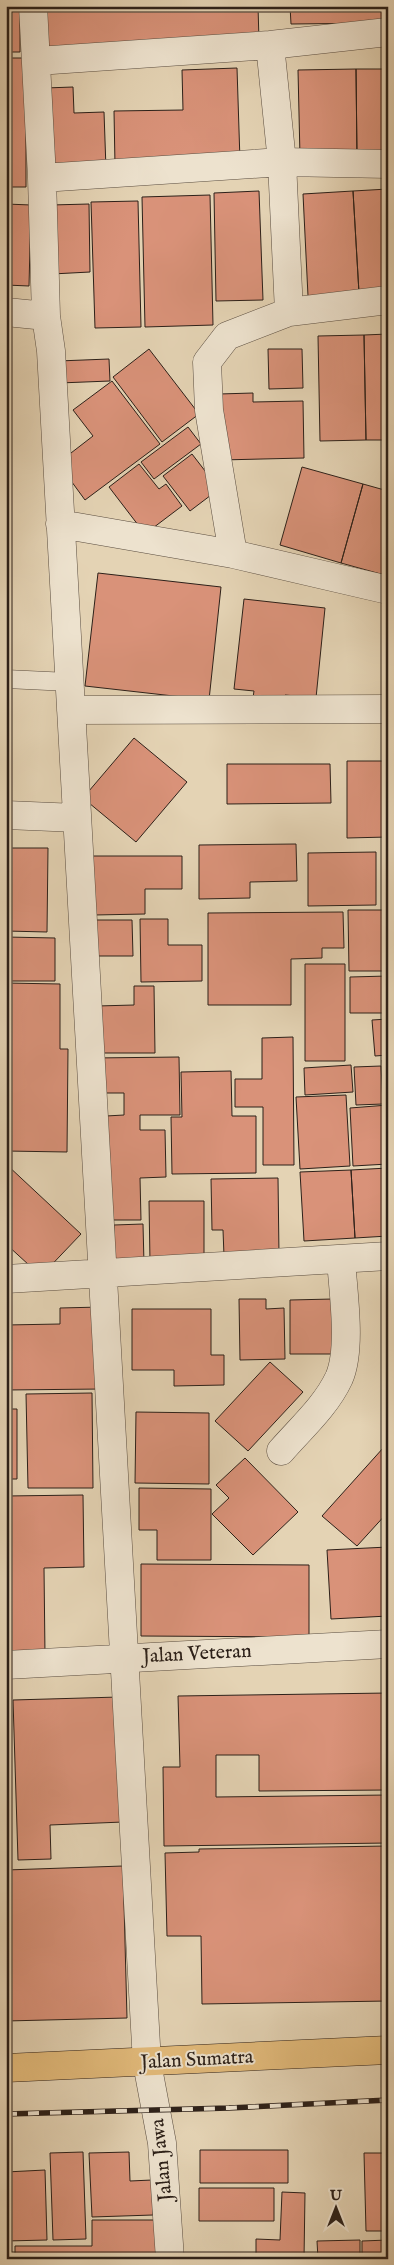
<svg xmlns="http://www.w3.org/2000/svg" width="394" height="2265" font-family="'IM FELL English',serif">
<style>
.building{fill:#d99279;stroke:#2c2019}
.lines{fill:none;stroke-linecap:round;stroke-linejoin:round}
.lane-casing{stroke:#5a4d40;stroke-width:19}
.street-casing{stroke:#5a4d40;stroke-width:29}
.highway-casing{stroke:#2c2019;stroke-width:29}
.lane{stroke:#ede2ce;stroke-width:18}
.street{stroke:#ede2ce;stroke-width:28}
.highway{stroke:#e2ba7a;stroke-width:28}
.rail-casing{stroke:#2c2019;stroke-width:5.5}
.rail{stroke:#ede2ce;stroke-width:4;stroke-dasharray:11;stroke-linecap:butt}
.labels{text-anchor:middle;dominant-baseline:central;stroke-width:4;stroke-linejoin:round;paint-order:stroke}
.street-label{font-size:20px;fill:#2c2019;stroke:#ede2ce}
</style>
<rect width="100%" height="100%" fill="#e4d3b4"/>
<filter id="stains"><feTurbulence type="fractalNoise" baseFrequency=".004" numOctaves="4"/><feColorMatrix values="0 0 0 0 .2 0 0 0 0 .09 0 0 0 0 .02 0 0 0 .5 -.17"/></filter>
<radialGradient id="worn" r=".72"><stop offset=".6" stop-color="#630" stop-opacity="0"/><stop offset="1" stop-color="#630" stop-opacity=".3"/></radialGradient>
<path class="building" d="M6,6H20V52H6Z
M35,6H258L259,41L36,47Z
M290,6H382L383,23L291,24Z
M6,58H26V187H6Z
M237,68L240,161L115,165L114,111L183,110L182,70Z
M356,69H388V156L357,157Z
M356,69L357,157H300L298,70Z
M73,87L74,113L104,112L106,169L47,170L45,88Z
M388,189V291L359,293L353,191Z
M259,191L263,300L216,301L214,193Z
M353,191L359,293L308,296L303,194Z
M210,195L213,325L145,327L142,197Z
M138,201L141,327L95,328L91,202Z
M6,204L31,205L29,286L6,285Z
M89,204L90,272L52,274L51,205Z
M388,334V440H366L364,335Z
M364,335L366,440L320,441L318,336Z
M149,349L199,414L162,442L113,377Z
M268,349H302L303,388L269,389Z
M109,359L110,381L59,383L58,361Z
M112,381L160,444L85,500L58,463L93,436L73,410Z
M253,393V402L303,401L304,458L221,460L219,394Z
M188,427L201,444L154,479L141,462Z
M192,454L219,489L190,511L163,476Z
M139,464L159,489L166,484L182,506L145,534L109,487Z
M302,467L363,484L341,563L280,545Z
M363,484L388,491V576L341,563Z
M98,573L221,587L209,700L85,686Z
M244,599L325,608L316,698L285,695L284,707L252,704L254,691L234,689Z
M134,738L187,782L136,842L83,798Z
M347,761H388V837L347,838Z
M227,764H330L331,803L227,804Z
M296,844L297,881L250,882V898L199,899V845Z
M6,848H48L47,932L6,931Z
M376,852V905L308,906V853Z
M384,852H388V908H384Z
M93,856H182V889H145V914L94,915Z
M348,910H388V971H349Z
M343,912L344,948H322V958L291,959V1005H208V913Z
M140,919H168V945H202V981L141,982Z
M95,920H132L133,956H96Z
M6,937L55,938V981H6Z
M305,964H345V1061H305Z
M388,976V1013H350V977Z
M6,983L60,984V1049H68L67,1152L6,1151Z
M134,986H154L155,1053H98L97,1006L134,1005Z
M388,1019V1055L375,1056L372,1020Z
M293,1037L294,1165H263V1107H235V1079H262V1038Z
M179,1057L180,1115H140V1130H165L166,1177L140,1178L141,1220H107L106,1116L124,1115V1093H93V1058Z
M388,1059V1103L384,1104L382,1060Z
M351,1065L353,1092L305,1095L304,1068Z
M381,1066L383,1104L356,1105L354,1067Z
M231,1071L232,1116H256V1173L172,1174L171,1117H182L181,1072Z
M346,1095L350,1166L300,1169L296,1097Z
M388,1105V1164L353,1166L350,1108Z
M6,1164L81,1234L41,1276L6,1244Z
M388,1168V1236L355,1238L351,1170Z
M351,1170L355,1238L304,1241L300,1172Z
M278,1178L279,1255L224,1256L223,1230H212L211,1179Z
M149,1201H204V1261L150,1262Z
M143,1224L144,1264H114V1225Z
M239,1299H266V1309L284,1308L285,1359L240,1360Z
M333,1299L334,1354H290V1300Z
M101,1307L102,1389L6,1390V1325L60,1324V1308Z
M132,1309H211V1355H224V1385L174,1386V1370H132Z
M385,1334H388V1376Z
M270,1362L303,1392L248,1451L215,1421Z
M92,1393L93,1488H28L26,1394Z
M6,1409H17V1479H6Z
M136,1412L209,1413V1484L135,1483Z
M384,1447L388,1450V1512L357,1546L322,1516Z
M245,1458L298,1512L253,1555L212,1514L229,1498L216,1485Z
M139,1488L211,1489V1560H157V1530H139Z
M83,1495L84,1567L44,1568L45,1655H6V1496Z
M388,1547V1616L331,1619L327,1550Z
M141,1564L309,1565V1637L141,1636Z
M388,1693V1790L259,1791V1755H216V1797L388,1795V1843L164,1846L163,1767H180L178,1696Z
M119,1697L123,1822L50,1825L51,1859L18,1860L13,1700Z
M6,1705H8L10,1771H6Z
M388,1846V2001L202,2004L201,1936H167L165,1853L199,1852V1849Z
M123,1866L127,2018L6,2021V1870Z
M200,2150H288V2183H200Z
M83,2152L86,2239L53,2240L50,2153Z
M129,2152L130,2181L152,2180L153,2215L92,2217L89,2153Z
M364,2153H388V2231H366Z
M45,2170L47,2240L6,2241V2172Z
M199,2188H274V2221H199Z
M282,2192L305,2193L304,2259H256V2239L280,2240Z
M92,2220H156V2259H15V2246H92Z
M360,2240V2259H318L317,2241Z
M388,2240V2259H362V2241Z"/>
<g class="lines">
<g class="lane-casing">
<path id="lane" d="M6,679L69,682"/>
</g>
<g class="street-casing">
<path id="street" d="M33,6L42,178L46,316L51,351L147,2063L162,2143L170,2259
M270,45L282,162L289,312
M37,61L270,45L388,32
M42,178L282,162L388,164
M6,312L46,316
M60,524L233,554L388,590
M233,554L209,410L207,362L227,336L289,312L388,300
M71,710L388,709
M6,815L77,818
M6,1279L388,1256
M281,1451C301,1428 326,1406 339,1378C352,1348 343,1292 341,1259
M6,1665L388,1644"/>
</g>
<g class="highway-casing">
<path id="highway" d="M6,2068L388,2050"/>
</g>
<use href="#lane" class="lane"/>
<use href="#street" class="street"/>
<use href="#highway" class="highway"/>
<g class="rail-casing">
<path id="rail" d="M6,2114L229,2108L388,2100"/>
</g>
<use href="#rail" class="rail"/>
</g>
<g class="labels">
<g class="street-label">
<text transform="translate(197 1654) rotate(-3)">Jalan Veteran</text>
<text transform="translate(197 2060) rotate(-3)">Jalan Sumatra</text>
<text transform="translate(162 2160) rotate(-96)">Jalan Jawa</text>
</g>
</g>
<rect width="394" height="2265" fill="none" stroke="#e4d3b4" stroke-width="25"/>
<rect x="8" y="8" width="379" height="2250" fill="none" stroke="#2c2019" stroke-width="2.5"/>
<rect x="12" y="12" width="369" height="2240" fill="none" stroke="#2c2019"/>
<g transform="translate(336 2208)" stroke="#ede2ce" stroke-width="4" paint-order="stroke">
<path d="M0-4L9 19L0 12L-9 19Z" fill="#2c2019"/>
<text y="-8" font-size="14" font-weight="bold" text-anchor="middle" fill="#2c2019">U</text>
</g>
<rect width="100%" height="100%" filter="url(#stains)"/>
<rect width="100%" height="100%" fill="url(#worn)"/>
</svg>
